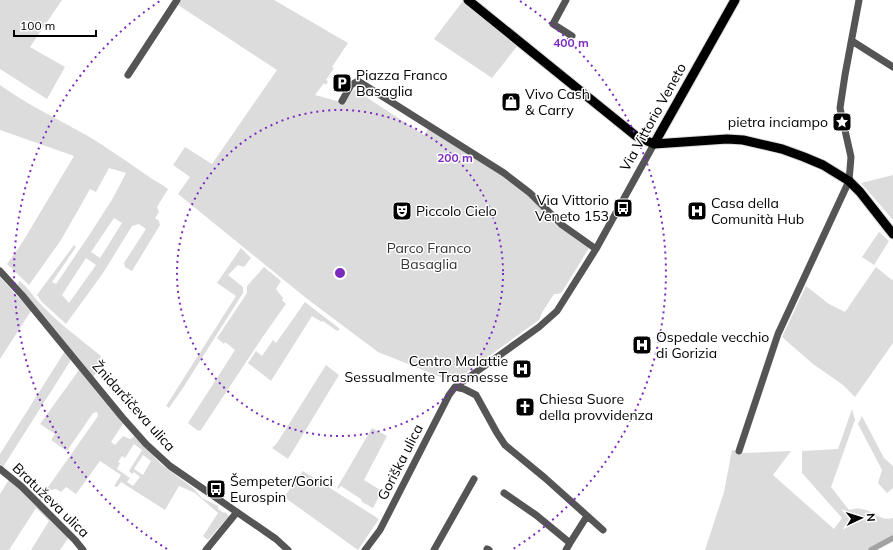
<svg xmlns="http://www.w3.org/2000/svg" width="893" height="550" font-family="Mulish,sans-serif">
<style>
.green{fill:#dcdcdc;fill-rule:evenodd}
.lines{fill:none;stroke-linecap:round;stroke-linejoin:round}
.canal{stroke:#a3a3a3;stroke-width:5.5}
.major-casing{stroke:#dbdbdb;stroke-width:11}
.minor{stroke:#555;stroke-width:7}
.major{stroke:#000;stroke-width:9}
.ring{fill:none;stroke:#7b2cbf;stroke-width:2;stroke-dasharray:2 4}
.labels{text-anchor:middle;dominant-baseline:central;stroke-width:3;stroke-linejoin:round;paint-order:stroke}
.poi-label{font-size:14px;fill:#000;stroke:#fff;text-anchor:start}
.street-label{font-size:14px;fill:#000;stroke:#fff}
.park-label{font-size:14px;fill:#333;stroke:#fff}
.centre{fill:#7b2cbf;stroke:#fff;stroke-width:2}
.ring-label{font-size:12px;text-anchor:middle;font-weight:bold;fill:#7b2cbf;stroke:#fff;stroke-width:3;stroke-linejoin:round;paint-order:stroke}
</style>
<rect width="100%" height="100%" fill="#fff"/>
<path class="green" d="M0,0H62L30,47L65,67L47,99L0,69Z
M181,0H274L348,43L332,67L334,68L326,80L328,81L326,85L324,83L315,95L344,103L354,89L424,135L429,128L521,188L557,226L589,248L562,292L558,294H554L543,311L539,320L453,382L378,352L306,298L178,194L190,177L173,165L185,147L212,164L277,70L178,5Z
M463,1L518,45L492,78L434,39Z
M0,85C28,105 59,120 88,136C108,148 126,161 145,174C152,180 161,183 168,189L157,207L159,212L155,218L159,221L160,225L132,271L125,267L124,263L146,229L139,224L132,226L103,273L66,324L42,302L37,295L74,245L76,247L52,282L56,284L88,237L113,198L126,173L109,168L96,192L90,189L61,240L29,285L7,264L22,243L74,156L0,130ZM114,218L122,223L100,258L91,252ZM86,258L96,265L69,303L62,295Z
M893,175V220L861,183Z
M879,232L889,241L874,265L862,257Z
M241,248L251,258L244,267L238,265L228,275L243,287V293L183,388L169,408L166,406L236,296L217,283Z
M264,267L281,281L276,289L283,298L282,300L286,304L264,335L201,430L198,431L188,423L235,350L225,342L224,344L217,338L247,293V286Z
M876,267L892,280L893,279V343L855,397L843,385L813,364L782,337L806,286L829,304L845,312Z
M0,277L31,311L0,359Z
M19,281C25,284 31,293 36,299C54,320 79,338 101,356L98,362L100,368L93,377L18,285Z
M305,302L340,329L337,331L323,321L322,322L312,316L271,381L248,363L256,351L262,356L273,340L276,343Z
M65,351L71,360L3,467L0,464V454Z
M326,365L339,375L288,459L272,448L277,443Z
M79,370L123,424L111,442L115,445L123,436L130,439L134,436L161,464L193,488L202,498L218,506V509L224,513L225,512L229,516L208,540L203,536L218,513L195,493L179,486L165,510L121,482L117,487L114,486L121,475L100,461L76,494L66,487L61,492L56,489L51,490L41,501L39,500L98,416L97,412L93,413L67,451L51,440L55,434L40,424ZM134,444L142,450L129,471L132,474L134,472L140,477L133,486L127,482L130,478L117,469L120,463L118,462L122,456L125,458ZM143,455L151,461L143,475L134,469Z
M852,409L855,420L831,487L849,510C853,509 858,508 862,509C873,510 881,522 893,518V536L867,550H705L724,492L732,450L743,453L791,451L773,475L834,529L842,518L802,473V451L838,449Z
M862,416L884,458L893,466V488L887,493L878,483L882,470L858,424Z
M372,428L387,436L364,480L382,491L373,508L362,502L361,499L341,486L338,489L337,488Z
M303,471L379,519L358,550L284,497Z
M10,478L69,537L60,550H31L49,521L36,508L9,550H0V494Z"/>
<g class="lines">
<path class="canal" d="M871,550L893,538"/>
<g class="major-casing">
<path id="major" d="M468,0L636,136L654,144L727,139L743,140L782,149L804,157L823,165L849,181L860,192L893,234
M654,144L735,0"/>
</g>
<path class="minor" d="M566,0L553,24L572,36
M852,41L893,67
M128,75L177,0
M342,101L351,85L358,81L504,173L530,193L562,225L596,249
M0,271L22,295L122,417L146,444L170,466L276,539L288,550
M455,387L464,389L476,395L497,433L505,445L545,478L603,530
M739,451L778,334L849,181L851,157L840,108L845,75L859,0
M0,469L21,486L75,540L83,550
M504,493L536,515L570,543L566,550
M570,543L587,516
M487,549L489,550
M206,550L237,512
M365,550L380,530L449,395L455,387L539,327L557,311L596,249L654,144
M434,550L474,479"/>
<use href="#major" class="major"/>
</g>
<g class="ring">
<circle cx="340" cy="273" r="163"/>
<path d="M167 549A326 326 0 0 1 160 1M520 1A326 326 0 0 1 513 549"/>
</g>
<defs>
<g id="parking-square" transform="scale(1)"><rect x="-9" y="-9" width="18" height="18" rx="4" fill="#000" stroke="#fff"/><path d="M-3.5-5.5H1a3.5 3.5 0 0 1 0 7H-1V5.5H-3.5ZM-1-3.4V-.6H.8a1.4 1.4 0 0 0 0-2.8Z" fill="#fff"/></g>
<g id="shop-square" transform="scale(1)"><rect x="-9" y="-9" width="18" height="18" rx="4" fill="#000" stroke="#fff"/><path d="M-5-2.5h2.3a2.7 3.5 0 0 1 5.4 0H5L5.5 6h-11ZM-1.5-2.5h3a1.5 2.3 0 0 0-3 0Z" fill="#fff"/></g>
<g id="sight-square" transform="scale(1)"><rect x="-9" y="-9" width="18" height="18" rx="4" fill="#000" stroke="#fff"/><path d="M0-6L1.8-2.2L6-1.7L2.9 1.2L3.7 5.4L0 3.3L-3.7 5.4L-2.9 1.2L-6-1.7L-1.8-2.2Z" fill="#fff"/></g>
<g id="bus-square" transform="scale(1)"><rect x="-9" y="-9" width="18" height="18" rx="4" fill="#000" stroke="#fff"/><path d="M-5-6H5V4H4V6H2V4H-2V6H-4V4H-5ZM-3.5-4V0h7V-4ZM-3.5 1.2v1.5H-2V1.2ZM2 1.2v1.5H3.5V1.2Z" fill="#fff"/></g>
<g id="theatre-square" transform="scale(1)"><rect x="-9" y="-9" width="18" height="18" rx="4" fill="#000" stroke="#fff"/><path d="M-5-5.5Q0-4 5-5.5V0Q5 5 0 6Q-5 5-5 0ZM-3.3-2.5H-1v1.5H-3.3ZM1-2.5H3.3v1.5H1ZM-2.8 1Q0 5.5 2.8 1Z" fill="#fff"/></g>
<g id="hospital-square" transform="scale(1)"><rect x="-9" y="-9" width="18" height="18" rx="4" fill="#000" stroke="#fff"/><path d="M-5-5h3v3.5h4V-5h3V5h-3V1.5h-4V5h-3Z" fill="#fff"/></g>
<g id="church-square" transform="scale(1)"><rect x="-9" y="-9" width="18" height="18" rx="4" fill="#000" stroke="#fff"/><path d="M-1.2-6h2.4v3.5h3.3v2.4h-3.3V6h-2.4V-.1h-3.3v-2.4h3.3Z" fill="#fff"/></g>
</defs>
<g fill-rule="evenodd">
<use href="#parking-square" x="342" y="83"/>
<use href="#shop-square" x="511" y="102"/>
<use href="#sight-square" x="842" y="122"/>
<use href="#bus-square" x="623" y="208"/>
<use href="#theatre-square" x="402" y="211"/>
<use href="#hospital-square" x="697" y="211"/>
<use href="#hospital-square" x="642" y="345"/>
<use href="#hospital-square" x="522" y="369"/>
<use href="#church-square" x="525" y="407"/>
<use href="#bus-square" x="216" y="489"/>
</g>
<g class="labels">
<g class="poi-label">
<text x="356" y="75">Piazza Franco<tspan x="356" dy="16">Basaglia</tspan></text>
<text x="525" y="94">Vivo Cash<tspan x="525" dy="16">&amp; Carry</tspan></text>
<text x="828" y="122" text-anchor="end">pietra inciampo</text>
<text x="609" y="200" text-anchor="end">Via Vittorio<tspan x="609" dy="16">Veneto 153</tspan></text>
<text x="711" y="203">Casa della<tspan x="711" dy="16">Comunità Hub</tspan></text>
<text x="416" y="211">Piccolo Cielo</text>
<text x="656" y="337">Ospedale vecchio<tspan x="656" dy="16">di Gorizia</tspan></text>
<text x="508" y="361" text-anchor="end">Centro Malattie<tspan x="508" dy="16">Sessualmente Trasmesse</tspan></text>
<text x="539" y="399">Chiesa Suore<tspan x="539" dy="16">della provvidenza</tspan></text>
<text x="230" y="481">Šempeter/Gorici<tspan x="230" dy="16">Eurospin</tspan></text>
</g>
<g class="street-label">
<text transform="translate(653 117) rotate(-61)">Via Vittorio Veneto</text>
<text transform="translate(134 406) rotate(48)">Žnidarčičeva ulica</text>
<text transform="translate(400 462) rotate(-63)">Goriška ulica</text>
<text transform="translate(51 500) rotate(44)">Bratuževa ulica</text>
</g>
<g class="park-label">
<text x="429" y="248">Parco Franco<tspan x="429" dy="16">Basaglia</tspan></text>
</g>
</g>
<circle cx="340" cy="273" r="6" class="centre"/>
<g class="ring-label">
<text x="571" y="47">400 m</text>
<text x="455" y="162">200 m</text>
</g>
<g transform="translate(861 518) rotate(86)" stroke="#ffffff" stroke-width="3" paint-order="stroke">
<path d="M0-3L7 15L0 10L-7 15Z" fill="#000000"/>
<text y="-6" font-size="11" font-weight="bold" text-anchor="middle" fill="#000000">N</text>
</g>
<path d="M14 30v6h82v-6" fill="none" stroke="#000000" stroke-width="2"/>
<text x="20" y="30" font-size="12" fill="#000000" stroke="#ffffff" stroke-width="3" paint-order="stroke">100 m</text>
</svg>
